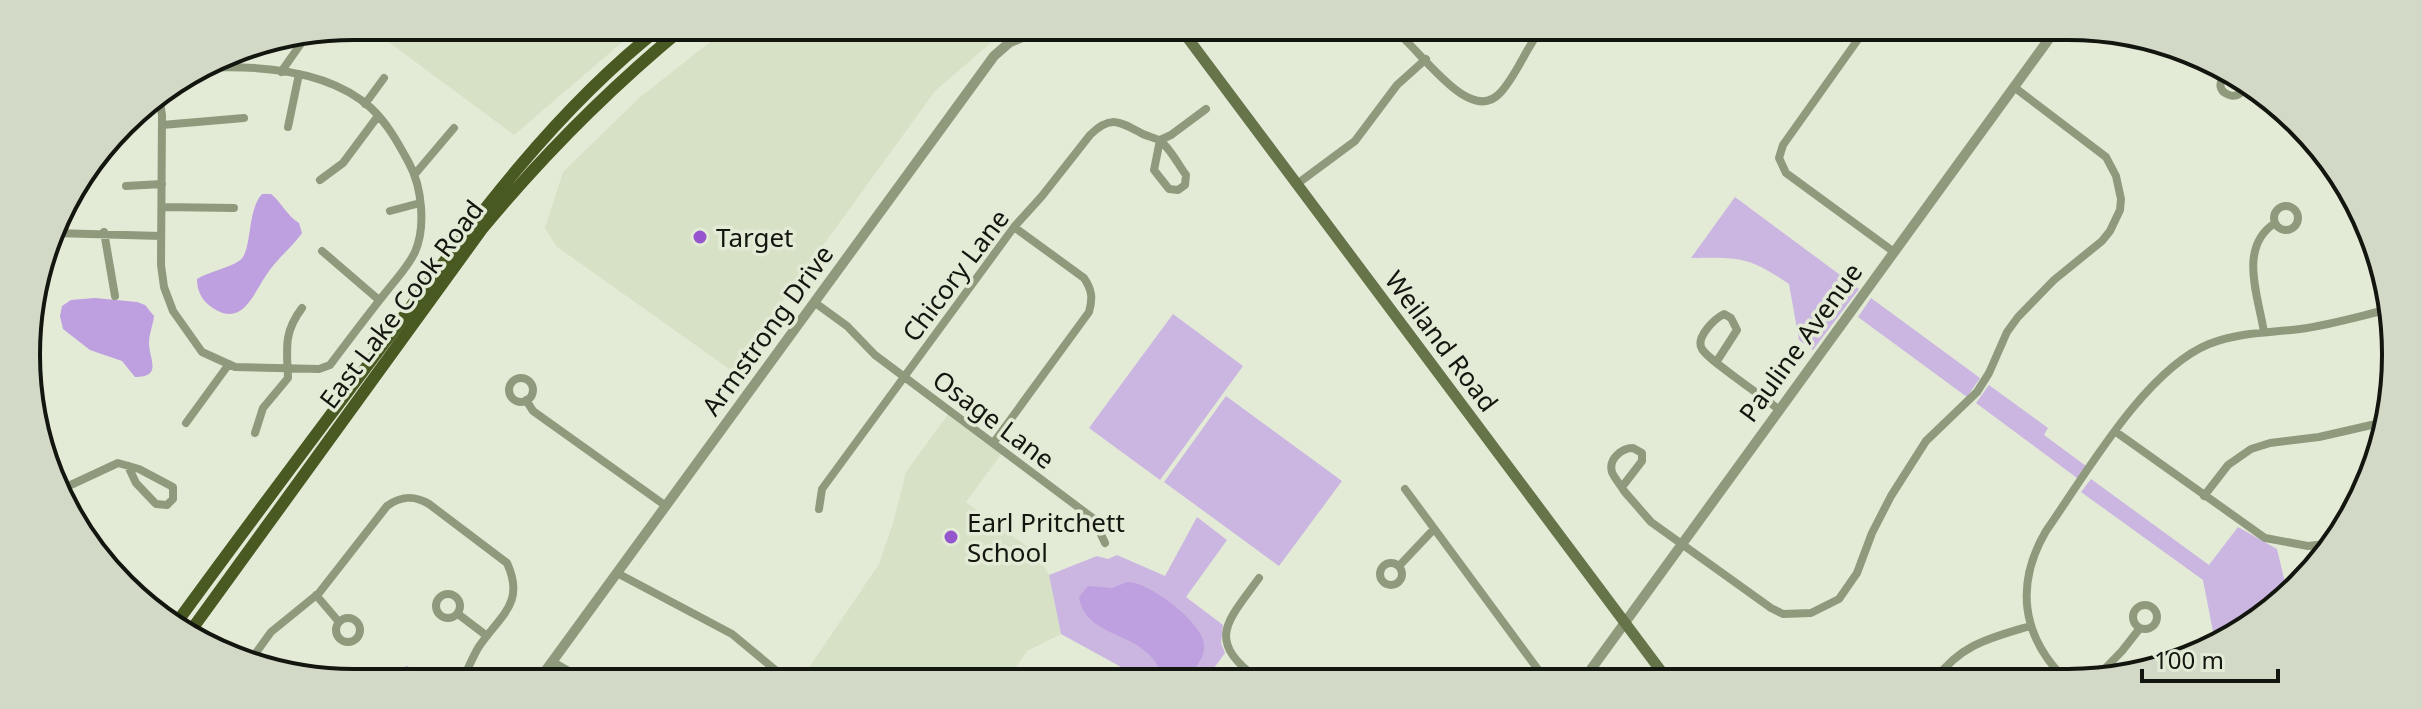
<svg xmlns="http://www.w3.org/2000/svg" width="2422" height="709" font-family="'Noto Sans',sans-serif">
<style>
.built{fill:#d7e1c6}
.green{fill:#cab6e0}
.water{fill:#be9fdf}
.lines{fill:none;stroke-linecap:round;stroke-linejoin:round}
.minor{stroke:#8f9a7d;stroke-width:8}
.tertiary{stroke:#8f9a7d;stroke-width:10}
.secondary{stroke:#667449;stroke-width:11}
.primary{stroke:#495922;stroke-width:12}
.poi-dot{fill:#9556cd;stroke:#e3ebd7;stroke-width:3}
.labels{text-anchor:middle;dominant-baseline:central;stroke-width:7;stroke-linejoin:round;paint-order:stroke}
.poi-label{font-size:26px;fill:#13160f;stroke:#e3ebd7;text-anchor:start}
.street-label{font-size:26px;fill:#13160f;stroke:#e3ebd7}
.rim{fill:none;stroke:#13160f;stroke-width:4}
</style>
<rect width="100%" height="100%" fill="#e3ebd7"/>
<path class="built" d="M367,26L640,27L514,135Z
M729,27L1008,28L935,91L732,371L556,246L545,228L563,172L639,98Z
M949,413L1002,453L966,502L1036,553L1049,575L1061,634L1027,651L1009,678H802L879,564L894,520L906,472Z"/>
<path class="green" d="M1735,197L1859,289L1813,350L1799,340L1789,284C1748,256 1739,257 1691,258Z
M1871,298L1980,378L1967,397L1858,317Z
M1173,314L1243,366L1160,480L1089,428Z
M1989,385L2048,428L2044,435L2086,466L2077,478L1976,403Z
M1226,396L1342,481L1279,566L1164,482Z
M2091,479L2209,565L2238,527L2277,549L2288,595L2216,647L2203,580L2081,492Z
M1197,517L1227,540L1186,597L1223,625L1221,643L1225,653L1206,679L1130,678L1121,667L1061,634L1049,575L1097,556L1108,559L1117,555L1165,576Z"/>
<path class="water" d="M262,194H271C282,203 287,216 299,223L302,233C292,247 279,257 269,271C254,291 243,331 210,306C201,299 197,290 197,279C210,271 227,269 239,261C253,252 246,212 262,194Z
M95,298L137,302L145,305L154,316C153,325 149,334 149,343C149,359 163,377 135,377L122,361L90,350L63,329L60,316L62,306L71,300Z
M1127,582C1148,581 1202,622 1204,644C1206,657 1194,669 1188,678H1164C1160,669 1155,659 1146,652C1125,632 1084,632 1079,597L1088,586L1112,588Z
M406,666L433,675L434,677H395Z"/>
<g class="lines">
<path class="minor" d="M1394,30C1419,47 1469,127 1500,93C1517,75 1525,49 1541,30
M1864,31L1783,145L1779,158L1786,173L1894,252
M281,72L307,35
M2230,73C2200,91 2251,111 2242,78
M159,95L162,115L161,265L164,287L173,311L202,352L235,367L319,369L330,365C348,341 367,316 386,292C396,279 408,267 415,252C426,227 422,187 409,163C398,143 388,124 371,108C328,69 256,65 201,68
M365,104L384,78
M162,125L244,118
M288,127L299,74
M1160,140L1171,135L1206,109
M415,174L454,128
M320,180L343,163L378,116
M1297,184L1355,141L1397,85L1426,59
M126,186L162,184
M62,206L65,233
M2274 218a12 12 0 1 1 24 0a12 12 0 1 1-24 0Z
M162,207L234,208
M390,211L420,203
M104,232L115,296
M54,233L161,236
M322,251L379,300
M814,302L847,326L875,355L1094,519L1105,543
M2264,332C2258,295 2238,247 2275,223
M1717,361L1737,330L1731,318L1724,314C1714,319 1695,338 1702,349C1708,360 1765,398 1778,409
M31,378L35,387L33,396
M509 390a12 12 0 1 1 24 0a12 12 0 1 1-24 0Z
M526,400L533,411L666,506
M186,423L229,364
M2116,432L2265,538L2308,546L2334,543
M255,433L263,408L288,378C287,349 283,333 302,308
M994,442L1089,312C1093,298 1092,290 1084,278L1014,227
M1622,487L1642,461V453L1633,448C1622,448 1608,459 1612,472C1614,478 1621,485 1624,491L1651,522L1771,608L1783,614L1811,613L1839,599L1857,573L1872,533L1891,496L1926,441L1977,392L1989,373L2007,332L2018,317L2054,280L2102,241L2110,231L2120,210L2121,199L2116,176L2106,157L2014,87
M62,489L118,463L139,469L173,487V499L167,505L156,504L136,483L128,466
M1405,489L1545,679
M2204,496L2228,465L2251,449L2270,443L2319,437L2389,421
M819,509L822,489L1014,227L1042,196L1090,135C1110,115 1119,121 1141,133C1146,136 1153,137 1159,140C1169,146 1179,166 1186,175L1185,185L1178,190L1169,189L1154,170L1160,140
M1380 574a11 11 0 1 1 22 0a11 11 0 1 1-22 0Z
M1399,566L1434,529
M617,573L732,634L785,678
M436 606a12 12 0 1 1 24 0a12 12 0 1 1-24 0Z
M316,595L339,622
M2133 617a12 12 0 1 1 24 0a12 12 0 1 1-24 0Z
M458,614L487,636
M336 630a12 12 0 1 1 24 0a12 12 0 1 1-24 0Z
M250,661L271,632L319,593L387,506C401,496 414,495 429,504L507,563C526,604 499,616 478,648C473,657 468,668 464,677
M553,662L579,677
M1258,679C1205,640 1227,622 1259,578
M1935,680C1961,644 1990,638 2030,626
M2066,680C2021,636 2015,584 2046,531C2086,474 2145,370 2209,344C2239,332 2269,333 2300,329C2330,325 2360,316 2390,309
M2094,680L2122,651L2140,628"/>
<path class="tertiary" d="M541,677L994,56L1010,42L1045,28
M1584,679L2054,32"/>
<path class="secondary" d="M1181,29L1667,679"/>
<path class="primary" d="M175,625C244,530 315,436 385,342C468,229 550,114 661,27
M187,636L482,229C543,155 610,88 684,27"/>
</g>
<g class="poi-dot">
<circle cx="700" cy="237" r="8"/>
<circle cx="951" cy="537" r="8"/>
</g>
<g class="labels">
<g class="poi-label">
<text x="716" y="237">Target</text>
<text x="967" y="522">Earl Pritchett<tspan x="967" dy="30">School</tspan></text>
</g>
<g class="street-label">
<text transform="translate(955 275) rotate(-53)">Chicory Lane</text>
<text transform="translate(401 304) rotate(-53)">East Lake Cook Road</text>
<text transform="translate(767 330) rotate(-54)">Armstrong Drive</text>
<text transform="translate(1442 341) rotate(53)">Weiland Road</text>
<text transform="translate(1800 342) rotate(-54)">Pauline Avenue</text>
<text transform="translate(994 419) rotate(37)">Osage Lane</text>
</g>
</g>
<path d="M0 0H2422V709H0ZM354 40H2068A314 314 0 0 1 2382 354V355A314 314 0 0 1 2068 669H354A314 314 0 0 1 40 355V354A314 314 0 0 1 354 40Z" fill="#d2dac7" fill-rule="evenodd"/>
<path class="rim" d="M354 40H2068A314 314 0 0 1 2382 354V355A314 314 0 0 1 2068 669H354A314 314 0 0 1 40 355V354A314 314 0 0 1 354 40Z"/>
<path d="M2142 669v12h136v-12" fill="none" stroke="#13160f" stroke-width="4"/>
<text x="2154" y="669" font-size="24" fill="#13160f" stroke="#e3ebd7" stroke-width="6" paint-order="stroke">100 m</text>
</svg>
